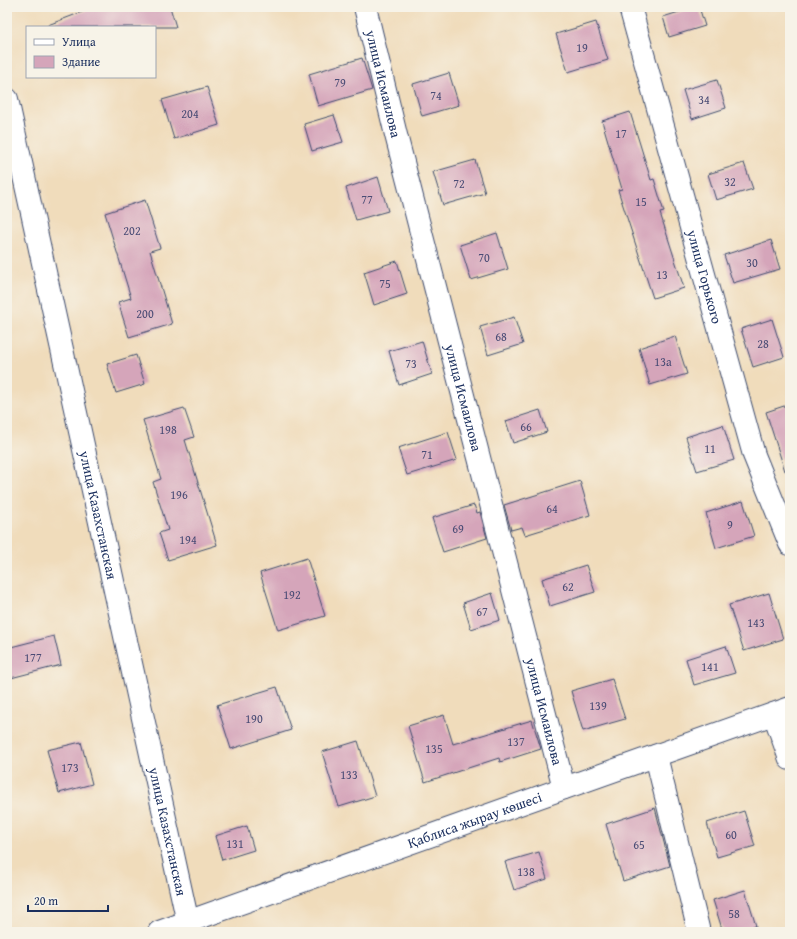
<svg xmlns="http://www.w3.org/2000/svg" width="797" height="939" font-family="'Gentium Book Plus',serif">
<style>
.building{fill:#d5a5ba}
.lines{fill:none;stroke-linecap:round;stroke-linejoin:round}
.street-casing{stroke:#3b496c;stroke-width:24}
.secondary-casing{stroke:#3b496c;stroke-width:24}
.street{stroke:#fff;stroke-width:22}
.secondary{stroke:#fff;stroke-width:22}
.labels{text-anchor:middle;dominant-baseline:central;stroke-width:3;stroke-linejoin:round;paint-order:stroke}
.number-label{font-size:12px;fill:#4a4c75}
.street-label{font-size:14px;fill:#1b2f5e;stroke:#f7f3e8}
</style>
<rect width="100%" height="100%" fill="#f7f3e8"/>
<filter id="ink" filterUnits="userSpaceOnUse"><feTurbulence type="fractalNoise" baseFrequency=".025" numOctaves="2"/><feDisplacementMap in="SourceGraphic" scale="8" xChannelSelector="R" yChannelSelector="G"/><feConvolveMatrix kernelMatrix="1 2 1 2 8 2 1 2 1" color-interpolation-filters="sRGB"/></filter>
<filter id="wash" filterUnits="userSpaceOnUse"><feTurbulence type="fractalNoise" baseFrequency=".012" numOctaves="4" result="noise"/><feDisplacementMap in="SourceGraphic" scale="16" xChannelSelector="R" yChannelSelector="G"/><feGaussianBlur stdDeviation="0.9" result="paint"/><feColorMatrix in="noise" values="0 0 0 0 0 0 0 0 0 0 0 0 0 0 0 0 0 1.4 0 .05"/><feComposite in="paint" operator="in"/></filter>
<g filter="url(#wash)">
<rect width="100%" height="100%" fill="#f0dcbb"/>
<g id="blocks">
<path class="building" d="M95,7H170L176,27H48V25Z
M695,7H699L705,26L669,37L663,17Z
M596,22L608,60L568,72L556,34Z
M362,58L372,90L318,106L309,74Z
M449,73L459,105L422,116L413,84Z
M717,80L726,108L692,119L683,90Z
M207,87L219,125L174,139L162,100Z
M630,112L651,180L654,179L664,212L660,213L684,288L653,298L618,190L622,189L602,121Z
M334,115L343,142L312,151L304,124Z
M475,160L485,193L443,205L433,172Z
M744,163L753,189L716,200L708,174Z
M378,177L388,211L356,220L346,188Z
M145,200L160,248L150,251L172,324L129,337L118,302L131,298L105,213Z
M497,233L508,269L471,280L460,245Z
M771,240L780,269L733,283L724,255Z
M397,261L407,294L374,305L364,272Z
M514,317L523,344L488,355L480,327Z
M772,319L784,357L753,367L741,329Z
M675,336L687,374L650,385L639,348Z
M422,341L432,374L399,385L389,351Z
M136,355L145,384L116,393L107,364Z
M790,404V471H785L766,412Z
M184,408L194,437L185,440L217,545L168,560L159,533L168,530L153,482L161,479L143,420Z
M540,410L547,432L513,443L506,421Z
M723,425L734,460L697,471L686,437Z
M448,432L457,460L407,475L398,448Z
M580,481L590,515L525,535L522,527L511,530L504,505Z
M743,501L754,536L716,548L706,513Z
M474,505L477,513L480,512L487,538L443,552L432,518Z
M307,558L325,616L278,630L260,573Z
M586,565L595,592L550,606L542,579Z
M492,593L500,620L471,629L463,603Z
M769,593L783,639L744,651L729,605Z
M54,636L61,665L7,679V648Z
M726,646L735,673L694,685L686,659Z
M612,679L625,719L583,731L571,691Z
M277,687L291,730L231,749L217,705Z
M444,715L453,744L532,720L541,749L500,762L499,758L425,782L408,726Z
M358,741L375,796L339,807L322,752Z
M81,742L92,784L59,793L47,750Z
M655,808L670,866L623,881L606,824Z
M744,811L755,846L717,857L707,823Z
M247,826L254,850L222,860L215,836Z
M539,852L547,879L514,890L505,862Z
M745,890L756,926L735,932H723L713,900Z"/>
</g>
</g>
<g filter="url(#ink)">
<use href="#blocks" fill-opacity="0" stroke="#3b496c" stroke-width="1"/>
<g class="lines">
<g class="street-casing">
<g id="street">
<path id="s1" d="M365,7L396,135L564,788"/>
<path id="s2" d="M630,7L754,455L790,544"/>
<path id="s3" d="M7,99L190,932"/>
<path d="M774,714L790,759"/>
<path d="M656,756L699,932"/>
</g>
</g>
<g class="secondary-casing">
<g id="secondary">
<path id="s4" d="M159,932L790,708"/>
</g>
</g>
<use href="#street" class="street"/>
<use href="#secondary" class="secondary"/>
</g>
</g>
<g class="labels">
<g class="number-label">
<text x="582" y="47">19</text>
<text x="340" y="82">79</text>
<text x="436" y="95">74</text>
<text x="704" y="99">34</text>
<text x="190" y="113">204</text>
<text x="621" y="133">17</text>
<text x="730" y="181">32</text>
<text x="459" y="183">72</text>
<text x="367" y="199">77</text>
<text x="641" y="201">15</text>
<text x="132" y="230">202</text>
<text x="484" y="257">70</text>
<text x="752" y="262">30</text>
<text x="662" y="274">13</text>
<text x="385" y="283">75</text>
<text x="145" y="313">200</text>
<text x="501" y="336">68</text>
<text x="763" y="343">28</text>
<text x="663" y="361">13а</text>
<text x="411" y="363">73</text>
<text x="526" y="426">66</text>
<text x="168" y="429">198</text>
<text x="710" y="448">11</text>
<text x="427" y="454">71</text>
<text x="179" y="494">196</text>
<text x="552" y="508">64</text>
<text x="730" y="524">9</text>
<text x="458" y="528">69</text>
<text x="188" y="539">194</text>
<text x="568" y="586">62</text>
<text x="292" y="594">192</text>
<text x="482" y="611">67</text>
<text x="756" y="622">143</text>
<text x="33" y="657">177</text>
<text x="710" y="666">141</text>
<text x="598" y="705">139</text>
<text x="254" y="718">190</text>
<text x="516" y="741">137</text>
<text x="434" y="748">135</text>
<text x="70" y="767">173</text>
<text x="349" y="774">133</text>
<text x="731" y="834">60</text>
<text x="235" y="843">131</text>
<text x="639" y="844">65</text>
<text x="526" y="871">138</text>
<text x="734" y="913">58</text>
</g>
<g class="street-label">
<text stroke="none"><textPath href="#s1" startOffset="79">улица Исмаилова</textPath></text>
<text stroke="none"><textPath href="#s2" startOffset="280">улица Горького</textPath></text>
<text stroke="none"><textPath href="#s1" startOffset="403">улица Исмаилова</textPath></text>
<text stroke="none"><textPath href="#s3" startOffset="426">улица Казахстанская</textPath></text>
<text stroke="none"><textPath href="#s1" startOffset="727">улица Исмаилова</textPath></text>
<text stroke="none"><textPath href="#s4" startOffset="335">Қаблиса жырау көшесі</textPath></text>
<text stroke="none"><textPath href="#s3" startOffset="750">улица Казахстанская</textPath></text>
</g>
</g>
<rect width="797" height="939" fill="none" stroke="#f7f3e8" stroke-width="24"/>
<rect x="26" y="26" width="130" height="52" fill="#f7f3e8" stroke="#9fa5b1"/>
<rect x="34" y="39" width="20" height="6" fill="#ffffff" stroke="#9fa5b1"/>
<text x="62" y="46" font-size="12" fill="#1b2f5e">Улица</text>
<rect x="34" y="56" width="20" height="12" fill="#d5a5ba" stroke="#9fa5b1"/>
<text x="62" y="66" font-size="12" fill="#1b2f5e">Здание</text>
<path d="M28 905v6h80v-6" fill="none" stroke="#1b2f5e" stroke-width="2"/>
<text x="34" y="905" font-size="12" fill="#1b2f5e" stroke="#f7f3e8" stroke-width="3" paint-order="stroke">20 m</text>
</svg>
